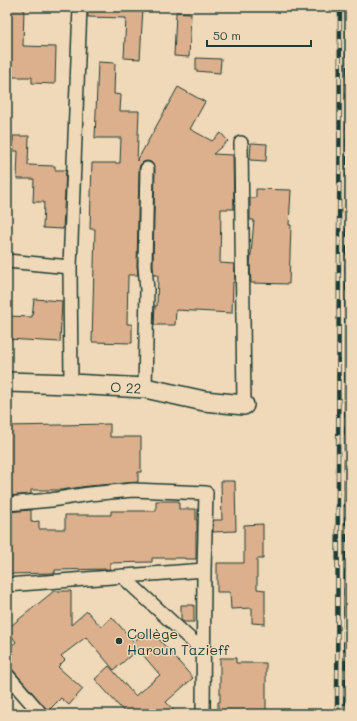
<svg xmlns="http://www.w3.org/2000/svg" width="357" height="721" font-family="Mali,sans-serif">
<style>
.building{fill:#dcb08d;stroke:#1f3d34}
.lines{fill:none;stroke-linecap:round;stroke-linejoin:round}
.street-casing{stroke:#1f3d34;stroke-width:16}
.secondary-casing{stroke:#1f3d34;stroke-width:22}
.street{stroke:#efd9b8;stroke-width:13}
.secondary{stroke:#efd9b8;stroke-width:19}
.rail-casing{stroke:#1f3d34;stroke-width:4.5}
.rail{stroke:#efd9b8;stroke-width:3;stroke-dasharray:9;stroke-linecap:butt}
.poi-dot{fill:#1f3d34;stroke:#efd9b8;stroke-width:1.5}
.labels{text-anchor:middle;dominant-baseline:central;stroke-width:3;stroke-linejoin:round;paint-order:stroke}
.street-label{font-size:14px;fill:#1f3d34;stroke:#efd9b8}
.poi-label{font-size:14px;fill:#1f3d34;stroke:#efd9b8;text-anchor:start}
</style>
<rect width="100%" height="100%" fill="#efd9b8"/>
<filter id="ink" filterUnits="userSpaceOnUse"><feTurbulence type="fractalNoise" baseFrequency=".025" numOctaves="2"/><feDisplacementMap in="SourceGraphic" scale="8" xChannelSelector="R" yChannelSelector="G"/><feConvolveMatrix kernelMatrix="1 2 1 2 8 2 1 2 1" color-interpolation-filters="sRGB"/></filter>
<g filter="url(#ink)">
<path class="building" d="M7,7H24L23,46L56,47L55,84L32,83V77H7Z
M88,7H143L140,59L124,58L126,18L88,17Z
M176,12L191,13L189,57L174,56Z
M196,58L221,59L220,73L196,71Z
M98,62L115,63L114,94L121,95L120,111H139L137,161L178,87L205,102L190,129L212,141L221,133L228,141L213,154L233,155L234,209H221L220,263L234,264L235,282H233L232,313L176,310L175,325H154L155,306H157L158,275H154L153,266L155,169L154,166L151,162L147,161L143,162L140,165L139,169L137,266L138,275H128L127,324H132V343L92,342L95,229H90L92,163H120L121,138H95Z
M13,136H29L28,165L55,166V170H66L63,229L43,228L44,202H33L34,179H17L18,151H13Z
M251,143L267,144L266,161L250,160Z
M256,189L291,190L289,225H291L289,284L251,283L250,265L254,220H250V198H256Z
M34,299L62,301L60,342L7,339V316L32,317Z
M110,424V437H141V472H138V482L88,486L61,490H31V494L7,496V426Z
M221,481H235L236,531L213,532V520H222Z
M156,501H179V509H196V520H197V532H196V559H185V558H152V562L110,563V569L55,570V573L7,574V512L31,510V522L39,521V529H65V515H111V511H156Z
M263,524V559H257V589L265,590V624L252,623V608L231,609L230,592H217V563H244V525Z
M54,591H71V625L87,611L101,627L112,617L134,642L149,628L193,678L166,702L177,714H126L95,679L109,666L135,696L160,675L138,649L114,670L86,637L61,656L65,660L58,667L83,689L69,705L61,698L48,711L13,670L7,666V650L16,642L7,629Z
M181,605H194V622H184L181,620Z
M220,658H236V663H266V714H218V702H220Z"/>
<g class="lines">
<g class="street-casing">
<path id="street" d="M241,143L244,405
M7,261L70,267
M71,384L70,267L80,7
M145,388L147,290L145,266L147,169
M7,504L51,500L89,494L133,490L206,493L204,570L203,714
M122,576L203,651
M7,585L204,570
M7,675L41,714"/>
</g>
<g class="secondary-casing">
<g id="secondary">
<path id="s1" d="M7,382L71,384L145,388L204,401L244,405"/>
</g>
</g>
<use href="#street" class="street"/>
<use href="#secondary" class="secondary"/>
<g class="rail-casing">
<path id="rail" d="M337,714L340,7
M345,714L348,7"/>
</g>
<use href="#rail" class="rail"/>
</g>
</g>
<circle class="poi-dot" cx="119" cy="641" r="4"/>
<g class="labels">
<g class="street-label">
<text stroke="none"><textPath href="#s1" startOffset="119">O 22</textPath></text>
</g>
<g class="poi-label">
<text x="127" y="633">Collège<tspan x="127" dy="16">Haroun Tazieff</tspan></text>
</g>
</g>
<rect width="357" height="721" fill="none" stroke="#efd9b8" stroke-width="24"/>
<rect x="12" y="12" width="333" height="697" fill="none" stroke="#1f3d34" stroke-width="1.5" filter="url(#ink)"/>
<path d="M207 40v6h104v-6" fill="none" stroke="#1f3d34" stroke-width="2"/>
<text x="213" y="40" font-size="12" fill="#1f3d34" stroke="#efd9b8" stroke-width="3" paint-order="stroke">50 m</text>
</svg>
